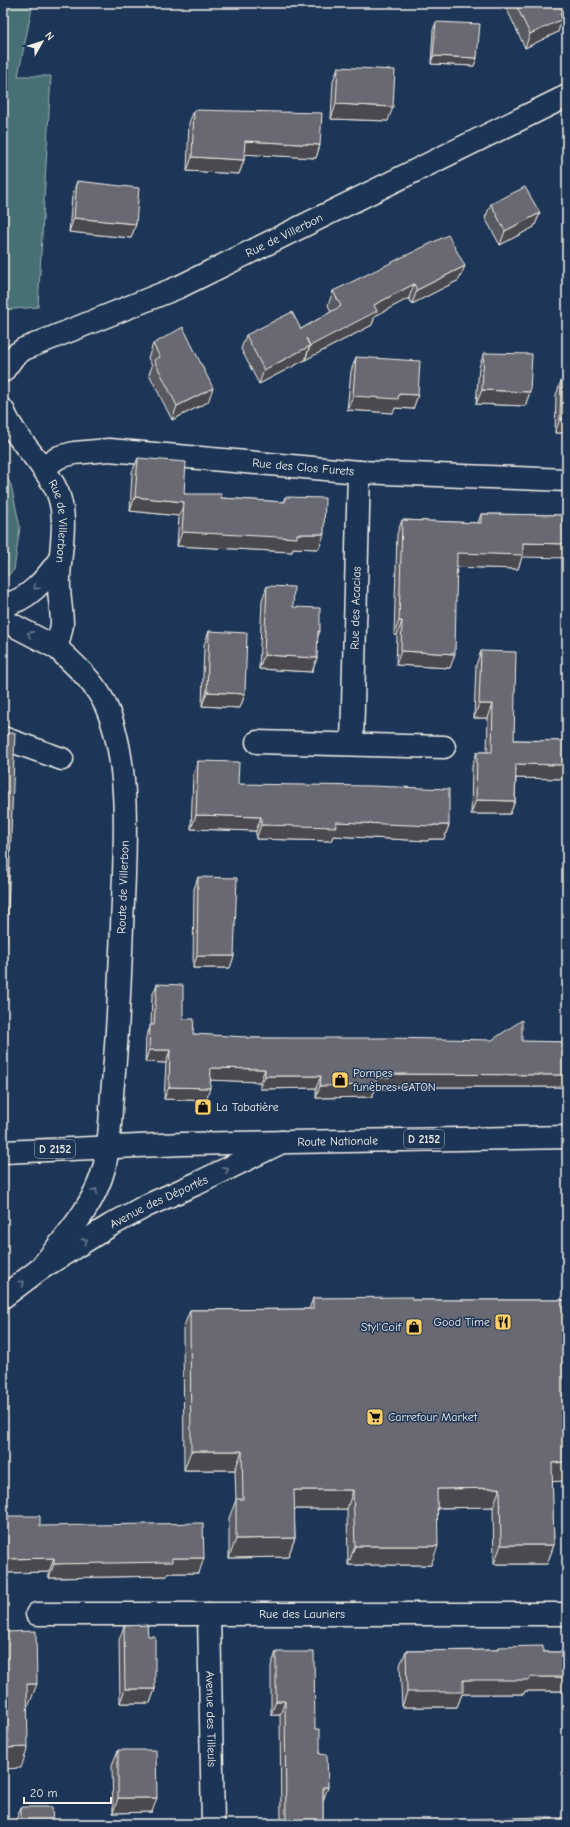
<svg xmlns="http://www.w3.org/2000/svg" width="570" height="1827" font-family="'Comic Neue',sans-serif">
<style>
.green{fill:#477075;stroke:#9eb0ae}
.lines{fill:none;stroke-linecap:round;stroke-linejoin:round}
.minor-casing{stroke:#f4f1e8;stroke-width:25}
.major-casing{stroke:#f4f1e8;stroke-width:25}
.highway-casing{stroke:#f4f1e8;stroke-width:25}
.minor{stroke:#1d3557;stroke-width:22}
.major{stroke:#1d3557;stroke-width:22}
.highway{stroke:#1d3557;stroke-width:22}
.wall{fill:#595a62;stroke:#f4f1e8}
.shaded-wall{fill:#494a50;stroke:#f4f1e8}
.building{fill:#686972;stroke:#f4f1e8}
.oneway{stroke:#68778a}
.labels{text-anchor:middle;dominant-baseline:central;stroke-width:3;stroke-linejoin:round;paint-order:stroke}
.shield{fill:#1d3557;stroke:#b4b9bc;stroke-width:1}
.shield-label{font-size:11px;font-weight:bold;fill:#f4f1e8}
.street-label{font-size:12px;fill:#f4f1e8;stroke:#1d3557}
.poi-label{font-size:12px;fill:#f4f1e8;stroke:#1d3557;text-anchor:start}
</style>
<rect width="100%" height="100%" fill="#1d3557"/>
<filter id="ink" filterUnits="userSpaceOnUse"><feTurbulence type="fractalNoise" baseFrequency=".025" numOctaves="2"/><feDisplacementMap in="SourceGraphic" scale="8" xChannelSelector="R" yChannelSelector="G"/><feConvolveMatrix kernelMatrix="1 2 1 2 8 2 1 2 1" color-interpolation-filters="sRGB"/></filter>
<g filter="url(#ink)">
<path class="green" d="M3,3H33L18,76H51L38,307L3,310Z
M3,469L11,485L20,527L14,570L3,580Z"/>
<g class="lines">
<g class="minor-casing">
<g id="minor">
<path id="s1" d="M3,371L14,356L24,349L179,287L567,96"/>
<path id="s2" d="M3,410C15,439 39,458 54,485C70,513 60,548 59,578C58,594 62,609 62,624C61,632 58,640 57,648C75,665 95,682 106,706C133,766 124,861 122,927C120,979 118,1031 113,1083C110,1111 111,1141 104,1168C94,1207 64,1238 40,1269"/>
<path id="s3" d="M43,468L59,457L74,453L109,450L359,472L567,480"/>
<path d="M3,605C28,601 46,579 60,559"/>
<path d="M3,738L62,759"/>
<path d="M257,742L444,747"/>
<path id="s4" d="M352,744L359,472"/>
<path id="s5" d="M3,1297L40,1269L111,1225L146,1206L198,1183L282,1142"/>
<path id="s6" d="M37,1614H567"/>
<path id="s7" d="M209,1614L213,1824"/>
</g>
</g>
<g class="major-casing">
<g id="major">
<path id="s8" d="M3,1152L183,1144L567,1137"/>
</g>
</g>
<g class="highway-casing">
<path id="highway" d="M3,620L57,648"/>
</g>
<use href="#minor" class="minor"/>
<use href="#major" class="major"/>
<use href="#highway" class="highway"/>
</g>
<path class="wall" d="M504,3H567V22L560,25L558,32L525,48Z
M436,22L477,58L474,66L431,64L433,30Z
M338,67L388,121L331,119L333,81Z
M194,110L320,145L316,158L244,154V160L239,174L187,171L189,123Z
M77,181L136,224L131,238L69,232L72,196Z
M491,204L540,213L534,227L500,245L485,218Z
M459,280L412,304L409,298L375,316L372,325L259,384L241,349L246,335L301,329L331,312L328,305L333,291Z
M153,344L208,402L172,420L149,374L152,366L148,358Z
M484,353L530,392L525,406L476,404L479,367Z
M356,357L418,395L413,409L395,408L393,413L347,410L351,371Z
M561,381H567V433H555L556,395Z
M138,458L184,494L221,498L283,502L285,497L319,549L293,548L292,552L177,546L179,516L130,511L132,472Z
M563,511H567L522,557L518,569L456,567L450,668L396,665L397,635H394L397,534L402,520L478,523L481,514L562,515Z
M267,586L293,607L317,658L312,672L259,669L262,600Z
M209,631L245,694L240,708L202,706L204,645Z
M481,651L514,740L567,741V779L516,778L515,801L510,814H471L472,766L477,752H487L488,718H474L476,665Z
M198,761L238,784L449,825L444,839H429L428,841L333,836L331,841L256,839V831L191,829L193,775Z
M198,877L234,956L230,968H193L194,889Z
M157,984L193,1034L247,1038L567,1042V1087H387L386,1089L375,1090L372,1097L316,1098V1088L260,1089V1082L211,1080L206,1101L164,1099L166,1063L145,1062L146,1037L151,1025L152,996Z
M313,1298L412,1300H567V1481H552L554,1545L547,1564H494L493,1507L438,1508L431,1565H348L347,1509H294L295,1538L288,1557L229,1558V1518L236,1500L235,1470H184L183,1329L190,1310L309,1309Z
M3,1516L40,1526L199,1573H168L167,1576L49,1578V1572L3,1573Z
M124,1626L148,1636L155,1689L150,1703H120L119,1640Z
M498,1647L543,1652H567V1691H525L524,1694H462L457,1707H402L400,1665L406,1651L497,1650Z
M276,1652L315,1729L328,1787L323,1799V1824H281L280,1715H271V1666Z
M118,1750L152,1812L113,1813L112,1765Z
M21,1807L53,1824H16V1820Z"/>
<path class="shaded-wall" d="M567,11V22L560,25L558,32L525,48L530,34L560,14Z
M433,56L477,58L474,66L431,64Z
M336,104L393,107L388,121L331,119Z
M245,141L320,145L316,158L240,154Z
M192,157L244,160L239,174L187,171Z
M540,213L534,227L500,245L505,231Z
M74,218L136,224L131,238L69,232Z
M465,266L459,280L412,304L417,290Z
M414,284L409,298L375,316L372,325L305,360L310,346L374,305Z
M310,346L305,360L259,384L264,370Z
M213,388L208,402L172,420L177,406Z
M482,390L530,392L525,406L476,404Z
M399,394L418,395L413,409L395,408L393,413L347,410L353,396Z
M560,419H567V433H555Z
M135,497L184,502L179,516L130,511Z
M182,532L297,534H324L319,549L293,548L292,552L177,546Z
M523,543L567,544V558L522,557L518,569L452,567L457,553Z
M399,621H402L397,635H394Z
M318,631H320L315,644Z
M401,651L455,654L450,668L396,665Z
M264,655L317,658L312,672L259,669Z
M207,692L245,694L240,708L202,706Z
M479,704H493L488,718H474Z
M516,764L567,765V779L511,778Z
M476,800L515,801L510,814H471Z
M196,815L261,817L256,831L191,829Z
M336,822L433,825H449L444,839H429L428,841L333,836L331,841L256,839L261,825Z
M197,956H234L230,968H193Z
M3,962H6L3,970Z
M149,1050H170L166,1063L145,1062Z
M211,1068L265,1069L260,1082L207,1080Z
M390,1074L567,1075V1087H387L386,1089L375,1090L372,1097L316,1098L320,1086L376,1078Z
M265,1076H321L316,1088L260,1089Z
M169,1087L210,1088L206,1101L164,1099Z
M191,1451H242L235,1470H184Z
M567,1462V1481L545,1482L552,1463Z
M500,1488L493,1507L430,1508L437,1489Z
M294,1490H353L347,1509H287Z
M295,1538L288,1557L229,1558L236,1539Z
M501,1545H554L547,1564H494Z
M355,1546H438L431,1565H348Z
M54,1558L49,1572L3,1573V1559Z
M172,1558H204L199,1573H168L167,1576L49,1578L54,1564Z
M530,1677H567V1691H525L524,1694H462L457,1707H402L407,1692L463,1680Z
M27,1684H37L29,1705H19Z
M125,1689H155L150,1703H120Z
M276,1701H285L280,1715H271Z
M28,1747L21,1768L3,1769V1748Z
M323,1787H328L323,1801Z
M118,1798H157L152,1812L113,1813Z"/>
<path class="building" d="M515,3H567V11L560,14L563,19L530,34Z
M436,22L480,24L477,58L433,56Z
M338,67L395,70L393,107L336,104Z
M194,110L322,113L320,145L245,141L244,160L192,157Z
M77,181L139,188L136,224L74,218Z
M525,187L540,213L505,231L491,204Z
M448,235L465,266L417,290L414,284L374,305L377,311L310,346L306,338L310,346L264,370L246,335L292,312L301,329L341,306L333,291Z
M183,327L213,388L177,406L154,360L160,357L153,344Z
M484,353L532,354L530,392L482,390Z
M356,357L420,361L418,395L399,394L398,399L353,396Z
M561,381H567V419H560Z
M138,458L186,462L184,494H221V498L285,502V497L325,498L324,534H297V538L182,532L184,502L135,497Z
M563,511H567V544L523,543V555L457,553L455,654L401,651L402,621H399L402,520L481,523V514L563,515Z
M267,586L294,587L293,607L320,608V631H318L317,658L264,655Z
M209,631L247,633L245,694L207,692Z
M481,651L516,652L514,740L567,741V765L516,764L515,801L476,800L477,752H492L493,704H479Z
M3,733H15L6,962H3Z
M198,761L239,762L238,784L372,786L449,789V825H433V826L336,822V827L261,825V817L196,815Z
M198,877L237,878L234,956H197Z
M157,984L183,985V1019H194L193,1034L247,1037V1038H388L492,1040L522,1020V1041L567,1042V1075L390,1074V1077L376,1078L377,1085L320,1086L321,1076H265V1069L211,1068L210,1088L169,1087L170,1050H149L150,1025H154Z
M412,1297V1300H567V1462L552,1463L554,1545H501L500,1488L437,1489L438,1546H355L353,1490H294L295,1538L236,1539V1499H243L242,1451H191L190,1310L313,1309V1298Z
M3,1516H40V1526L203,1523L204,1558H172V1562L54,1564V1558L3,1559Z
M147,1625L148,1636H155V1689H125L124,1626Z
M36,1631L37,1684H27L28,1747L3,1748V1632Z
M543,1646V1652H567V1677H530L529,1680H463V1692H407L406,1651L498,1650V1647Z
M276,1652H314L315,1729H320V1754L327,1755L328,1787H323V1824H286L285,1701H276Z
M118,1750H156L157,1798H118Z
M21,1807H52L53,1824H21Z
M545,1817V1818H567V1824H408V1821Z"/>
<defs><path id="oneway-chevron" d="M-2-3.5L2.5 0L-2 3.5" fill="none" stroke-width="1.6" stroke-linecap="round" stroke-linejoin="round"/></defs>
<g class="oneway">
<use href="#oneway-chevron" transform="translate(36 587) rotate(138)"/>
<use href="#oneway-chevron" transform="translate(30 634) rotate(-152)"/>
<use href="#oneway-chevron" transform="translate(226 1170) rotate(-26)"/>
<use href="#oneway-chevron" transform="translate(95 1191) rotate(-64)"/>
<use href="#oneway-chevron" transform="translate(85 1241) rotate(-31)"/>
<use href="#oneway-chevron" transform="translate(22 1283) rotate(-38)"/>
</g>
</g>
<defs>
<g id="shop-square" transform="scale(0.9)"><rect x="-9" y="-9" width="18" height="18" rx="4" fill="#ffd166" stroke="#1d3557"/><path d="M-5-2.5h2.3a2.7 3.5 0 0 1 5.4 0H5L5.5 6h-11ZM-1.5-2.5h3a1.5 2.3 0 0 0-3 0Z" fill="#111"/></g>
<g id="restaurant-square" transform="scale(0.9)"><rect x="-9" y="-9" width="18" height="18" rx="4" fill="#ffd166" stroke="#1d3557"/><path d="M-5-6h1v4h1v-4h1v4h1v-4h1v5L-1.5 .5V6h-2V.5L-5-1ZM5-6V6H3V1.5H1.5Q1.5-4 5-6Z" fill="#111"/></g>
<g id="supermarket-square" transform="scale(0.9)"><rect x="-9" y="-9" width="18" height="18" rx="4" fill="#ffd166" stroke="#1d3557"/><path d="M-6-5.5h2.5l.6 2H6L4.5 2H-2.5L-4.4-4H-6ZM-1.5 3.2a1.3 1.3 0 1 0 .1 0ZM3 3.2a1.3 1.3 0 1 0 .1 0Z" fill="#111"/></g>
</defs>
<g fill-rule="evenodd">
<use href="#shop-square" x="340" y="1080"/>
<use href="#shop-square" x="203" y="1107"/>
<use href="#restaurant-square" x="503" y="1322"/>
<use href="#shop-square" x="414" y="1327"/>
<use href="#supermarket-square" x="375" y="1417"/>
</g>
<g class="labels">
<g class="shield">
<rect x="404" y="1130" width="40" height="18" rx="3"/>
<rect x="35" y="1140" width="40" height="18" rx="3"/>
</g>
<g class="shield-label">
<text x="424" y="1139">D 2152</text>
<text x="55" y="1149">D 2152</text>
</g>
<g class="street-label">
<text stroke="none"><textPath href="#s1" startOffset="315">Rue de Villerbon</textPath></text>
<text stroke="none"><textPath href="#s3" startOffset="265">Rue des Clos Furets</textPath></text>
<text stroke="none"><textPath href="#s2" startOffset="128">Rue de Villerbon</textPath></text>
<text stroke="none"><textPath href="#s4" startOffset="136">Rue des Acacias</textPath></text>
<text transform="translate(123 887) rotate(-88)">Route de Villerbon</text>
<text stroke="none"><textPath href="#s8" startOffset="335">Route Nationale</textPath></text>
<text stroke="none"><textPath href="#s5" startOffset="183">Avenue des Déportés</textPath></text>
<text stroke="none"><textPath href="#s6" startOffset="265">Rue des Lauriers</textPath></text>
<text stroke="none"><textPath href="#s7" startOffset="105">Avenue des Tilleuls</textPath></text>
</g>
<g class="poi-label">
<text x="353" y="1073">Pompes<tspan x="353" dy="14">funèbres CATON</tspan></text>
<text x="216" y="1107">La Tabatière</text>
<text x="490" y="1322" text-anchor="end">Good Time</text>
<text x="401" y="1327" text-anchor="end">Styl'Coif</text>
<text x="388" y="1417">Carrefour Market</text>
</g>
</g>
<rect width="570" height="1827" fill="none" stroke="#1d3557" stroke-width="16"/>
<rect x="8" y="8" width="554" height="1811" fill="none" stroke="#f4f1e8" stroke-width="1.5" filter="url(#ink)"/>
<g transform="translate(42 42) rotate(51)" stroke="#1d3557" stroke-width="3" paint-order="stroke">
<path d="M0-3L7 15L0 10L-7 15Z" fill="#f4f1e8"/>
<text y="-6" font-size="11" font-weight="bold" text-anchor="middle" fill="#f4f1e8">N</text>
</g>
<path d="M24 1797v6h87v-6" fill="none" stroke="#f4f1e8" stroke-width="2"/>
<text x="30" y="1797" font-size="12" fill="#f4f1e8" stroke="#1d3557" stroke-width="3" paint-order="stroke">20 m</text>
</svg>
